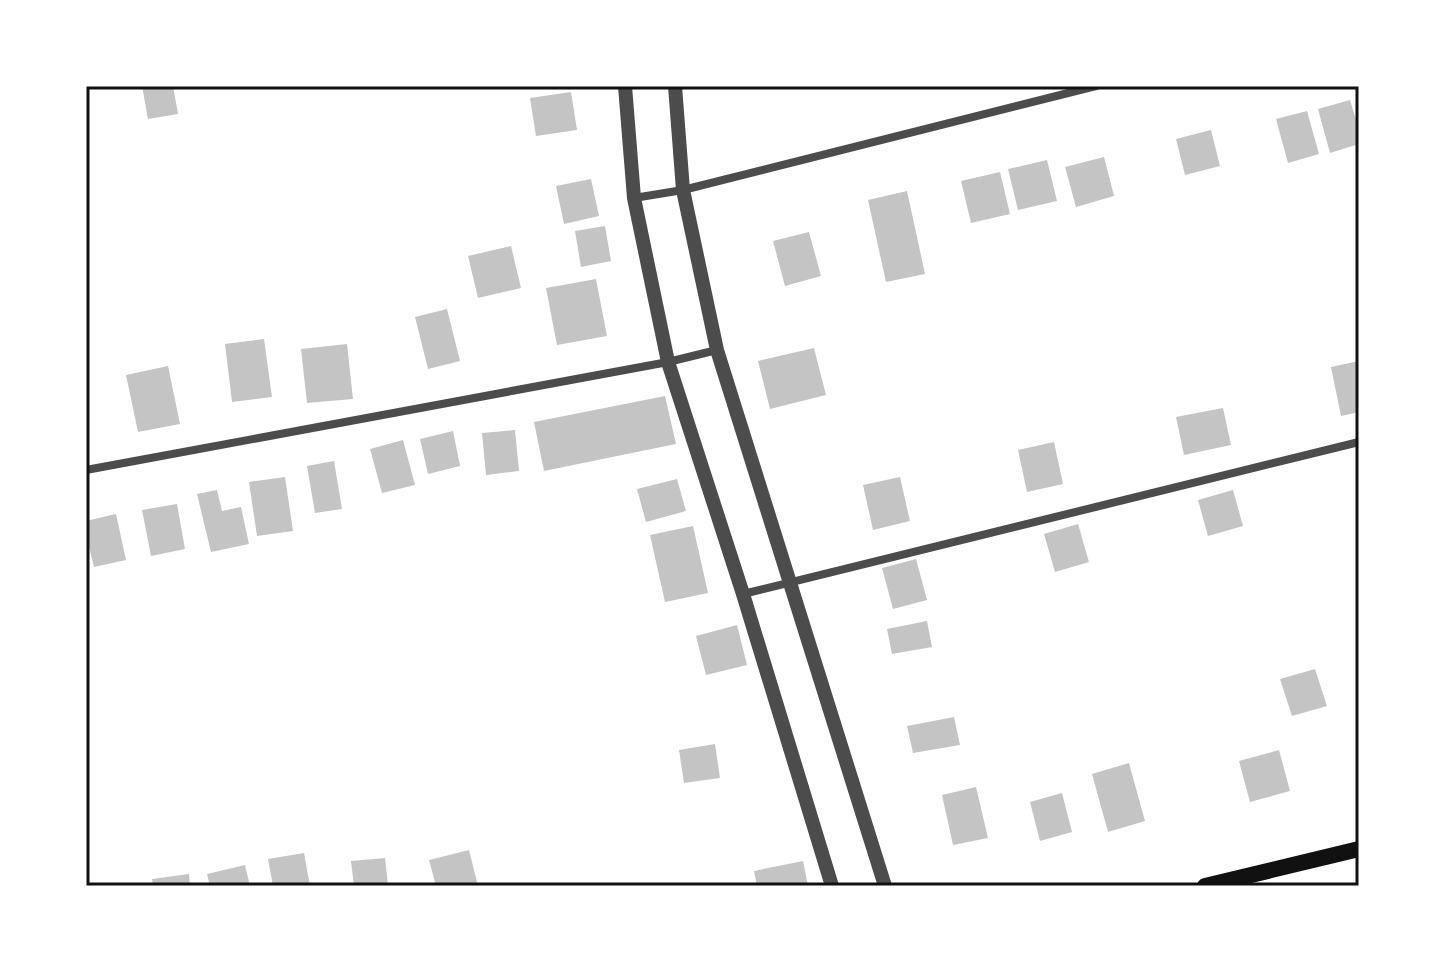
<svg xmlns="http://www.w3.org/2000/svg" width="1445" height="972" font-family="'Golos Text',sans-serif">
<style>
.building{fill:#c4c4c4}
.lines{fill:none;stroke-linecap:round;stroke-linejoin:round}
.minor{stroke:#4c4c4c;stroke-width:8}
.tertiary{stroke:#4c4c4c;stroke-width:14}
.secondary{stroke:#111;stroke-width:16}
.neatline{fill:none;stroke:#111;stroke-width:3}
</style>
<rect width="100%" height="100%" fill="#fff"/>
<path class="building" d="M142,86H173L178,114L148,119Z
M571,92L577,130L536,136L530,98Z
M1350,100L1359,130V144L1330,153L1318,109Z
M1307,111L1319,154L1288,163L1276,119Z
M1211,130L1220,166L1185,175L1176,139Z
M1104,157L1114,196L1076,207L1065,167Z
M1047,160L1057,201L1018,210L1008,169Z
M1000,172L1010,214L971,223L961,181Z
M591,179L599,216L564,224L556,186Z
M907,191L925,274L886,282L868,200Z
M605,226L611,261L581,267L575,231Z
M809,232L821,276L785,286L773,241Z
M511,246L521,288L478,298L468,256Z
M596,279L607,336L557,345L546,288Z
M447,309L460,361L428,369L415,317Z
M264,339L272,397L232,402L225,344Z
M347,344L353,399L307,403L301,349Z
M814,348L826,395L770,409L758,361Z
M1359,361V412L1341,416L1331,367Z
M168,366L180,424L138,432L126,375Z
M665,396L676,444L544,471L534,422Z
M1223,408L1231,445L1184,455L1176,417Z
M515,430L519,471L486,475L482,433Z
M453,431L460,466L428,474L420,439Z
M403,440L415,485L382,493L370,449Z
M1054,442L1063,484L1027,492L1018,450Z
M334,461L342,509L315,513L307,466Z
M285,477L293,531L257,536L249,482Z
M900,477L910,521L873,530L863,485Z
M677,479L686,511L646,522L637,489Z
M217,490L222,511L241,507L249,544L211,552L197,494Z
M1233,490L1243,526L1208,536L1198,500Z
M177,504L185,549L151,556L142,510Z
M116,514L126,560L94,567L86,535V521Z
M1078,524L1089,562L1055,572L1044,534Z
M693,526L708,593L665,602L650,535Z
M916,559L927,600L893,609L882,568Z
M927,621L932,647L892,654L887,629Z
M737,625L747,665L706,675L696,636Z
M1315,669L1327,706L1292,716L1280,679Z
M954,717L960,745L913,753L907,726Z
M715,744L720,778L684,783L679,750Z
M1279,750L1290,791L1250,802L1239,761Z
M1129,763L1145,821L1108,832L1092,774Z
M976,787L988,838L953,845L942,795Z
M1062,793L1072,832L1040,841L1030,802Z
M469,850L478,886H436L429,860Z
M304,853L310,886H273L268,859Z
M385,858L388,886H354L351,861Z
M803,861L808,886H757L754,871Z
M245,865L250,886H210L207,874Z
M189,874L190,886H153L152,879Z"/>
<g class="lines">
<path class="minor" d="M634,198L683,190L1096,86
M86,470L668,362L717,350
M743,594L1359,442"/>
<path class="tertiary" d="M625,86L634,198L668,362L743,594L832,886
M675,86L683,190L717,350L885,886"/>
<path class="secondary" d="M1205,886L1359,849"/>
</g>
<rect width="1445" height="972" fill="none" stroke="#ffffff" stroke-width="176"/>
<rect x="88" y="88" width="1269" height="796" class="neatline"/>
</svg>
